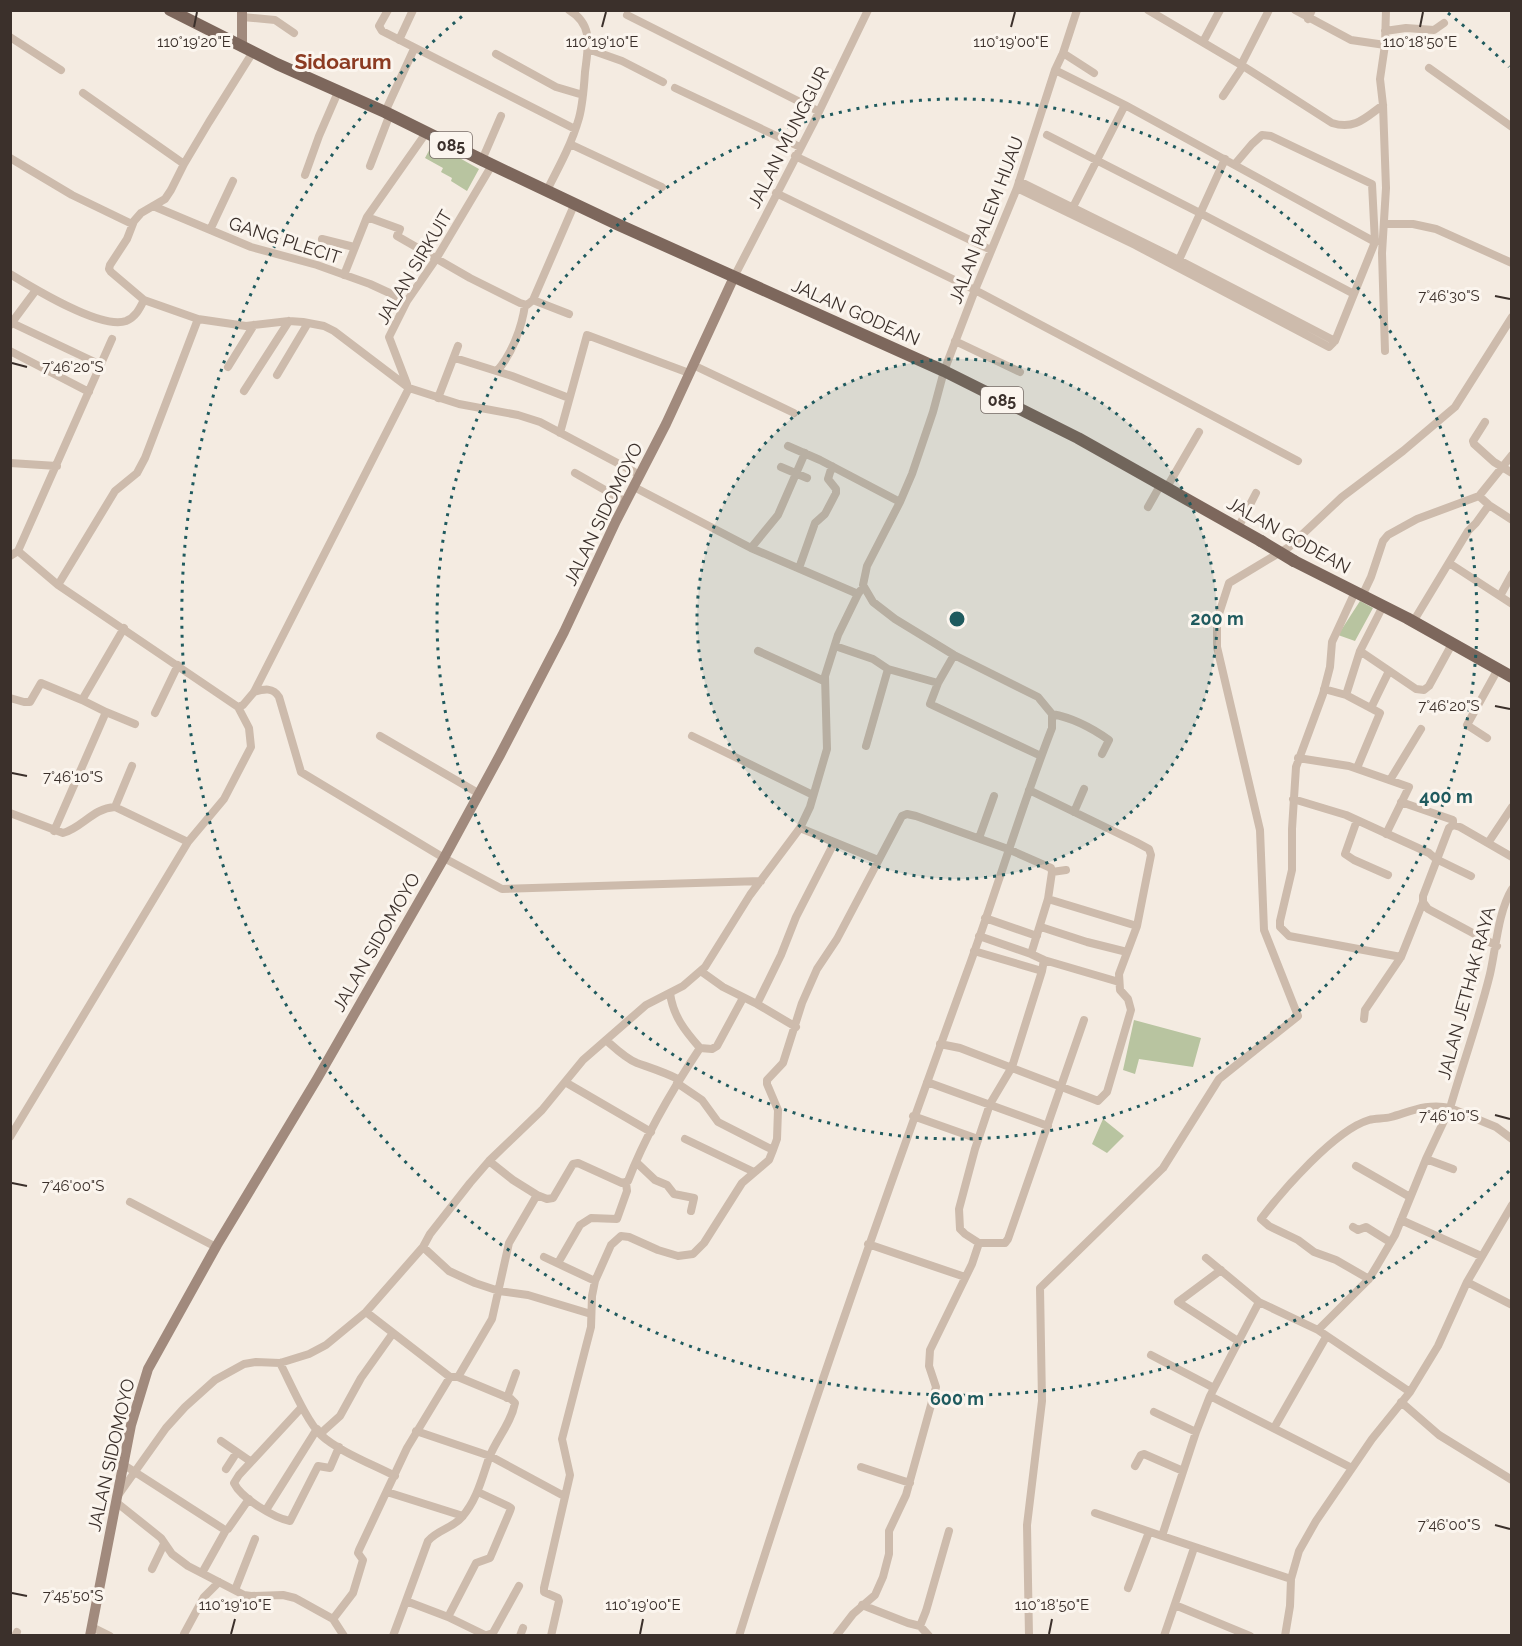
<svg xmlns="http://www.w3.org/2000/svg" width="1522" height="1646" font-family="Raleway,sans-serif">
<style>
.green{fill:#b8c4a0}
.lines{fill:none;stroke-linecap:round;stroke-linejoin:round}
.street{stroke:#cdbbac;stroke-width:8}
.secondary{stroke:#a18a7d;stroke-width:10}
.primary{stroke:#7d675c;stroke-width:12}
.primary-bridge{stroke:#7d675c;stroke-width:12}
.ticks{fill:none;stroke:#3b302b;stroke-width:2}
.ring{fill:none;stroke:#1f5a5e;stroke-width:3;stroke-dasharray:3 6}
.labels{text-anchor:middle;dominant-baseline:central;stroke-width:6;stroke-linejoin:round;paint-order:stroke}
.shield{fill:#fbf5ee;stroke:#756b66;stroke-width:1.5}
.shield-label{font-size:16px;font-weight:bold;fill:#3b302b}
.street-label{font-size:18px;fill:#3b302b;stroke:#fbf5ee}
.quarter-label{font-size:21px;font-weight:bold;fill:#8c3b22;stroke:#fbf5ee}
.ticks-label{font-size:15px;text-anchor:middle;fill:#3b302b;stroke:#fbf5ee;stroke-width:6;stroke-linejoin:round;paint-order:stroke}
.centre{fill:#1f5a5e;stroke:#fbf5ee;stroke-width:3}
.ring-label{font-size:18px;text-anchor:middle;font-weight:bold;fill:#1f5a5e;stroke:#fbf5ee;stroke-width:6;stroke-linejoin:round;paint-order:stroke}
</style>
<rect width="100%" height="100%" fill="#f4ebe1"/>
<path class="green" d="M433,143L479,169L467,191L451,181L452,178L441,172L443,168L425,158Z
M1360,601L1373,608L1355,641L1338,635Z
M1134,1020L1201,1038L1193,1067L1139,1059L1135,1074L1123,1070Z
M1103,1119L1124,1136L1107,1153L1092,1144Z"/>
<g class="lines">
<path class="street" d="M388,10L379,26L382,31L575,129
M1148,10L1243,66L1332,123C1355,130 1365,118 1383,105
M1295,10L1351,40L1385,45
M627,15L818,111
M242,17L275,20L294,33
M1308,19L1312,10
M1385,31L1406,28L1434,30L1444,23
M10,37L61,70
M399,40L413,10
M1203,42L1220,10
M588,49L622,61L663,82
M253,52L209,122L184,164L171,190L165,199L141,213L134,221L127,239L110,265L109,269L111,272L144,300L198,319L246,326L289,321L303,322L324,326L334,331L409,388L459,404L518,415L540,422L640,475
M1063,53L1094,73
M496,54L556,87L583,95
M1241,65L1269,10
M1429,68L1512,127
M675,88L800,147
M83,93L184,164
M1223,96L1243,66
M385,112L414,49
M1047,135L1200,213L1354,294
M570,144L662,187
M795,156L991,250
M10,158L72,195L132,224
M482,160L501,116
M1235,164L1252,144L1262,135L1271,136L1372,184L1375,242
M370,166L390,114
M305,175L319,136L338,92
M1019,181L1171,256L1335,341
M1017,188L1135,245L1329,347L1335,341L1375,242L1125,105L1055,70
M547,190C559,167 572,143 579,118C583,103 584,87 585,72C588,47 594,25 569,10
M776,193L975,290L1298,461
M153,206L251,247L317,265L370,284L407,301
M1073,207L1125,105
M367,217L400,229L397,236L470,278L520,303L527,305L533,300L575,203
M1384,224H1413L1436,229L1512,263
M210,230L233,181
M322,239L354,247
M1178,262L1225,159
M10,274C33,288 101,330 126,321C136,317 140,308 144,300
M344,275L367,217L426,133
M734,277L813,124L868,10
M533,300L569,314
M10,322L101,365
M10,325L36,290
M955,341L1020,372
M10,351L89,392
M1385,351L1382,253L1386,188L1383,105L1380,79L1385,45L1386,10
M455,358L512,376L569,398
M693,365L794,413
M228,367L254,325
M497,371C512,354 522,327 525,305
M277,375L308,323
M407,384L389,337L407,301L436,259L492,165
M244,391L289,321
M438,398L458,346
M1485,422L1473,441L1474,444L1494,462L1512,473
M560,433L587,335L689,373
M788,446L820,460L900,502
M10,463L57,466
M781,467L807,478
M575,473L626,502
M634,487L751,548L858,594L860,591
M1167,487L1199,432
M1479,496L1489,505L1512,520
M1148,507L1161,484
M1238,528L1256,493
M751,548L778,515L805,453
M18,551L58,585L238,707
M10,556L18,551L112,339
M1449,563L1512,604
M799,568L815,523L825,514L836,493V489L828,479L832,466
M58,585L115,491L137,473L145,458L198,319
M1355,592L1332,642L1330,667L1323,694L1296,767L1292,829V870L1280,921V927L1289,936L1401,957
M1362,596L1371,577L1383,541L1388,535L1417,519L1479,496L1512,455
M1500,596L1512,574
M1413,622L1468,531L1476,523L1489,505
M835,646L873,659L888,669L866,746
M758,651L824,681
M1360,651L1416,689L1424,690L1429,686L1452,644
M954,655L938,683L930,704L1041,756
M888,669L938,683
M1324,689L1346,695L1380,713L1357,768
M254,692C264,689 273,687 279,697L301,772L444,858L502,889L761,881
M1346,695L1360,651L1383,606
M10,698L24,702H30L41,683L82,700
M1371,708L1389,671
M106,712L135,724
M155,713L178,665
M1052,714C1074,718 1092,728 1109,740L1102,754
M380,736L478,793
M692,736L813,795
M1487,738L1467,725L1498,669
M1298,758L1349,766L1409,787L1386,834
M1390,780L1421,729
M1293,799L1346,815L1429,853L1436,859L1471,876
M1401,802L1453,820V825
M115,807L132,766
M1074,812L1084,789
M10,813L63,833C82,828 93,808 115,807L188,842
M1357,820L1345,854L1354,860L1388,875
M800,828L878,860
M54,831L106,712L82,700L124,628
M979,838L994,796
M1488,843L1512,807
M1052,872L1066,870
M1512,889C1498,912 1496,948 1490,974C1479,1019 1463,1063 1450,1108L1496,1127L1512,1139
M985,918L1037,936
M1041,927L1087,942L1127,952
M979,936L1031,954
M1497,946L1428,909L1423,902V896L1449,828L1453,825L1460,827L1512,857
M974,951L1042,971L1012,1067L990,1104L975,1149L959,1209L960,1229L965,1234L979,1243
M1044,960L1119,982
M1042,971L1044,960L1031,954L1048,899
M702,972L723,987L757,1004L796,1027
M757,1004L781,955L796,917L834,843
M1364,1019L1365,1010L1401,957L1423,902
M606,1040C615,1048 625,1058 637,1063C651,1068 664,1072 678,1079
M940,1044L960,1048L1093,1099L1098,1101L1107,1092L1131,1010L1128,999L1120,990L1119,974L1137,926L1151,855L1149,849L1136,842L1029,790
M700,1048L712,1049L717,1046L743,998
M565,1082L651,1132
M927,1082L1048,1126
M677,1083L702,1100L718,1122L773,1150
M913,1116L978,1139
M10,1137L188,842L224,799L251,747L249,728L238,707L243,705L254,692L409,388
M685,1139L754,1172
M1426,1159L1453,1169
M489,1161L513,1180L537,1195
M636,1162L655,1180L667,1185L674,1194L694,1198L691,1211
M1356,1166L1410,1197
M130,1202L216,1247
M1401,1220L1481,1256
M1353,1227L1358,1230L1366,1227L1390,1242
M868,1244L965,1277
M423,1247L449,1271L475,1283L499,1291L528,1295L591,1314
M544,1257L595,1281
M1206,1258L1259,1302L1318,1330L1410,1392
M558,1263L580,1225L591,1218L617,1219L627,1191L626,1183
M1221,1270L1178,1302L1238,1341
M1467,1282L1512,1305
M1259,1302L1210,1396L1196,1432L1162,1536L1291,1579
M366,1312L450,1377
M1318,1330L1369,1279L1378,1264L1395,1235L1426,1159L1450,1108C1428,1103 1412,1111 1391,1117C1384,1119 1376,1118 1369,1120C1335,1130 1282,1191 1261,1219L1269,1226L1298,1240L1314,1252L1336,1260L1369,1279
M1151,1355L1214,1388
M280,1363C290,1382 307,1422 321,1435C338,1451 374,1465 395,1476
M458,1377L511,1399L515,1403C511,1424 496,1439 489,1458C482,1478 477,1500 462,1517C453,1528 437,1530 428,1541L406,1601L448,1617L487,1636
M1210,1396L1352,1468
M507,1398L516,1373
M1401,1402L1439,1435L1512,1480
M302,1407L239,1475L234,1483C241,1498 274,1518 290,1521L318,1466L330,1468L339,1447
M1154,1412L1196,1432
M1274,1428L1326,1337
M416,1431L490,1456L564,1496
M320,1434L340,1416L361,1378L393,1333
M221,1441L250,1461
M124,1465L225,1530L228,1529L249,1499
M1135,1466L1141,1455L1144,1454L1183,1471
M861,1467L910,1483
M226,1469L237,1452
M387,1492L463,1516
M119,1494L166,1428L185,1407L215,1380L244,1364L256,1362L280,1363L309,1354L326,1345L366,1312L423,1247L430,1234L470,1183L489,1161L542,1110L583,1060L646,1005L683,986L705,967L750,895L800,828L810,807L827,749L825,676L838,635L858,594
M116,1502L161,1538L172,1554L188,1566L244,1595L251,1596L283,1595L295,1598L333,1619L344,1636
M266,1510L317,1429
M1095,1513L1162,1536
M152,1569L164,1544
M202,1573L226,1530
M1128,1588L1149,1532
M235,1590L255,1539
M862,1605L908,1623L920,1626L926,1611L949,1531
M1175,1605L1250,1636
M448,1617L476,1563L490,1558L510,1511L511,1508L508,1506L478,1492
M333,1619L353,1593L363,1560L358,1553L359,1550L407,1448L450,1377H458L492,1319L509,1243L537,1195L547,1199L553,1198L573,1164L578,1163L622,1183L628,1181C646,1134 672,1090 700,1048C685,1031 673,1016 670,993
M920,1626L929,1636
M92,1627L110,1636
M184,1634L204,1597L219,1582
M487,1635L493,1633L519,1586
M15,1636L17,1632
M393,1636L406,1601
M520,1636L523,1628
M551,1636L559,1601L558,1598L544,1592V1588L570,1475L562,1439L591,1327L592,1296L595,1281L611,1245L621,1236L629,1237L658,1250L678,1256L693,1254L704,1243L742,1183L769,1160L773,1150L777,1139L778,1110L767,1084V1080L783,1063L802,1003L817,969L837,939L902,816L907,814L916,816L1008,849L1051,868L1052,872L1048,899L1137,926
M739,1636C810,1408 890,1184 971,961C999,883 1022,805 1052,728V714L1038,697L954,655L895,619L873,602L863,585L867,566L900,502L912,474L933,412L944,371L975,290L1017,188L1055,70L1063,53L1077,10
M836,1636L853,1614L875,1595L883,1577L889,1554V1531L906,1495L936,1387L929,1366L930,1350L972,1264L979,1243H1005L1008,1239L1084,1020
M1029,1636L1027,1525L1042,1401L1040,1288L1163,1168L1219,1079L1298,1016L1264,930L1260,830L1217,647V620L1229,583L1289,547L1342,497L1403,451L1455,407L1512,317
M1164,1636L1194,1548
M1285,1636L1290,1606L1291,1579L1299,1551L1316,1521L1372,1439L1410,1392L1438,1346L1467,1282L1512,1205"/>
<path class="secondary" d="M242,47V10
M90,1636L131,1425L148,1369L217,1245L317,1079L444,858L500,755L564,632L616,521L666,424L734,277"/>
<path class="primary" d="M170,10L277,64L385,112L482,160L619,225L944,371L1078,438L1261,541
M1294,561L1407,618L1512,677"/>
<path class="primary-bridge" d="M1261,541L1294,561"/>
</g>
<path class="ticks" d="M194,27L197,12M602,27L606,12M1011,27L1015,12M1420,27L1423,12M1495,296L1510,299M12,363L27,367M1495,706L1510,709M12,773L27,776M1495,1115L1510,1119M12,1183L27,1186M1495,1525L1510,1529M12,1593L27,1596M231,1634L235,1619M640,1634L643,1619M1049,1634L1052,1619"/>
<circle cx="957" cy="619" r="260" fill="#1f5a5e" fill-opacity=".12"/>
<g class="ring">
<circle cx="957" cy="619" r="260"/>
<circle cx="957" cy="619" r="520"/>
<path d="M1509 1171A780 780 0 1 1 466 13M1448 13A780 780 0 0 1 1509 67"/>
</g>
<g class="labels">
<g class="shield">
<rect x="430" y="132" width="42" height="26" rx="4.5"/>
<rect x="981" y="387" width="42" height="26" rx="4.5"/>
</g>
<g class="shield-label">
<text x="451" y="145">085</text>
<text x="1002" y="400">085</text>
</g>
<g class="street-label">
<text transform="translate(788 137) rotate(-63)">JALAN MUNGGUR</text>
<text transform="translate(986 220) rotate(-69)">JALAN PALEM HIJAU</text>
<text transform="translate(285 240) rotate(18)">GANG PLECIT</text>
<text transform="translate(414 267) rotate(-59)">JALAN SIRKUIT</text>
<text transform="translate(856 312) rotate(24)">JALAN GODEAN</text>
<text transform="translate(603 514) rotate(-64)">JALAN SIDOMOYO</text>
<text transform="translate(1289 535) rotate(29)">JALAN GODEAN</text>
<text transform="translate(376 942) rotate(-60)">JALAN SIDOMOYO</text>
<text transform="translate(1466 993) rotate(-75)">JALAN JETHAK RAYA</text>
<text transform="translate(111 1455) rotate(-77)">JALAN SIDOMOYO</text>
</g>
<g class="quarter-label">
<text x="343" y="61">Sidoarum</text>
</g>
</g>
<g class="ticks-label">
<text x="194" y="47">110°19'20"E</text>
<text x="602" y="47">110°19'10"E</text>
<text x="1011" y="47">110°19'00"E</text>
<text x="1420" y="47">110°18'50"E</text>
<text x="1449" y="301">7°46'30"S</text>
<text x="73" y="372">7°46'20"S</text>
<text x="1449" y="711">7°46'20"S</text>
<text x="73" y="782">7°46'10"S</text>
<text x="1449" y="1121">7°46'10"S</text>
<text x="73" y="1191">7°46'00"S</text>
<text x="1449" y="1530">7°46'00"S</text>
<text x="73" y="1601">7°45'50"S</text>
<text x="235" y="1610">110°19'10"E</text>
<text x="643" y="1610">110°19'00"E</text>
<text x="1052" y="1610">110°18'50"E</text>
</g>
<circle cx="957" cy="619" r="9" class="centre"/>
<g class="ring-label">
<text x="1217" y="625">200 m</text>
<text x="1446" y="803">400 m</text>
<text x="957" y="1405">600 m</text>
</g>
<rect width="1522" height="1646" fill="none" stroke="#3b302b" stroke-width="24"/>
</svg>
